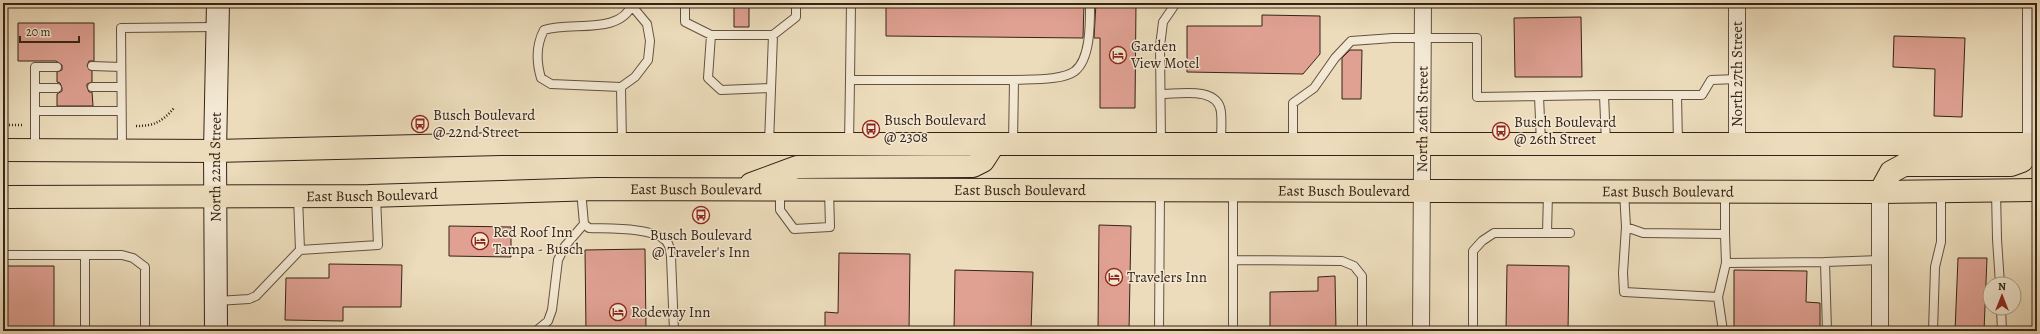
<svg xmlns="http://www.w3.org/2000/svg" width="2040" height="334" font-family="Alegreya,serif">
<style>
.building{fill:#e0a193;stroke:#352317}
.lines{fill:none;stroke-linecap:round;stroke-linejoin:round}
.lane-casing{stroke:#635140;stroke-width:10}
.street-casing{stroke:#635140;stroke-width:18}
.secondary-casing{stroke:#352317;stroke-width:24}
.primary-casing{stroke:#352317;stroke-width:24}
.path{stroke:#352317;stroke-width:2.5;stroke-dasharray:1 2;stroke-linecap:butt}
.lane{stroke:#f3e8d3;stroke-width:8}
.street{stroke:#f3e8d3;stroke-width:16}
.secondary{stroke:#f3e8d3;stroke-width:22}
.primary{stroke:#ecdcbb;stroke-width:22}
.labels{text-anchor:middle;dominant-baseline:central;stroke-width:3;stroke-linejoin:round;paint-order:stroke}
.poi-label{font-size:15px;fill:#352317;stroke:#f3e8d3;text-anchor:start}
.street-label{font-size:15px;fill:#352317;stroke:#f3e8d3}
</style>
<rect width="100%" height="100%" fill="#ecdcbb"/>
<filter id="stains"><feTurbulence type="fractalNoise" baseFrequency=".005" numOctaves="4"/><feColorMatrix values="0 0 0 0 .2 0 0 0 0 .09 0 0 0 0 .02 0 0 0 .5 -.17"/></filter>
<radialGradient id="worn" r=".72"><stop offset=".6" stop-color="#630" stop-opacity="0"/><stop offset="1" stop-color="#630" stop-opacity=".3"/></radialGradient>
<path class="building" d="M734,3H749V27H734Z
M886,3H1084L1083,38L886,36Z
M1096,3H1136L1135,108H1100V38H1094Z
M1262,15L1320,16V54L1303,74L1187,72V26H1262Z
M1581,17L1582,77H1515L1514,18Z
M18,23H94V61H89L87,66L92,71V82L87,84V87L89,92H92L93,106H57V94L62,91V88L60,83L57,82V72L62,70V65L56,61H18Z
M1894,36L1965,38L1962,117L1934,116L1935,69L1893,67Z
M1350,50H1362L1361,99H1342V58Z
M1099,225L1131,226L1129,331H1098Z
M449,226L511,227V257L449,256Z
M645,249L646,331H586L585,250Z
M839,253L910,254L909,331H825V312L838,313Z
M1958,258H1987L1984,331H1955Z
M329,264L402,265L401,307H343V321L285,320L286,278H329Z
M1507,265L1569,266L1568,331H1506Z
M3,266H54V331H3Z
M955,270L1033,272L1031,331H954Z
M1734,270L1807,271L1806,302L1820,303V331H1734Z
M1335,276L1336,331H1270V292L1318,291V277Z"/>
<g class="lines">
<g class="lane-casing">
<path id="lane" d="M685,3V22L711,35H773L796,17V3
M851,3L850,80H1014
M711,35L708,78L721,90L770,88
M92,66L121,67
M92,87H121
M621,87L635,77L648,60L650,41L647,24L632,6
M35,88H57
M1161,94C1179,94 1218,86 1221,112C1222,122 1221,133 1221,143
M1604,95H1702L1711,80L1737,79
M1677,95L1678,144
M1539,96L1541,143
M35,111H121
M622,143L621,87L551,84L541,78C536,61 536,45 544,30C572,21 620,36 633,3
M769,143L773,35
M849,143L850,80
M1013,143L1014,80C1029,79 1062,81 1075,71C1091,58 1090,22 1090,3
M1161,143L1160,46L1163,22L1176,3
M1293,143V103L1314,88L1335,58L1351,41L1393,38H1477V97L1604,95L1606,143
M35,149V67H57
M122,149L121,28L216,27
M581,190L584,224L589,228C607,229 651,227 665,240C670,244 670,250 671,257L674,331
M780,190V210L794,229L830,227L829,190
M1233,191V260
M1624,191L1626,227L1643,233L1725,234V193
M1996,191L1997,239L2000,284
M298,197L300,250L378,245L376,196
M1626,227L1623,273L1624,292L1718,297L1726,263L1725,234
M1547,233L1548,193
M3,255H122L133,258L145,267V331
M85,255V331
M1726,263L1825,262
M1718,297L1723,331
M217,301L249,299L256,296L300,250
M2001,308L2002,331
M536,331L548,321L552,310L558,260L565,246L584,224
M1159,331L1160,192
M1233,331V260L1342,261L1354,266L1362,276V331
M1473,331V251L1482,241L1494,233H1570
M1827,331L1825,262L1880,260
M1933,331L1935,267L1941,242V192"/>
</g>
<g class="street-casing">
<g id="street">
<path d="M2031,3V144"/>
<path d="M1737,145V3"/>
<path d="M1880,192V331"/>
<path id="s1" d="M1421,331L1423,3"/>
</g>
</g>
<g class="secondary-casing">
<g id="secondary">
<path id="s2" d="M216,331L215,151L218,3"/>
</g>
</g>
<g class="primary-casing">
<g id="primary">
<path d="M3,150L215,151L501,144H2037"/>
<path d="M751,184L797,167L973,166L983,161L994,144"/>
<path d="M1880,192L1891,172L1904,165H2011L2022,161L2031,144"/>
<path id="s3" d="M3,197L369,196L597,189L1880,192L2037,190"/>
</g>
</g>
<path class="path" d="M3,125H23
M136,126C154,126 162,122 174,108"/>
<use href="#lane" class="lane"/>
<use href="#street" class="street"/>
<use href="#secondary" class="secondary"/>
<use href="#primary" class="primary"/>
</g>
<defs>
<g id="hotel-ring" transform="scale(0.9)"><circle r="9.5" fill="#f3e8d3" stroke="#8f2418" stroke-width="1.5"/><path d="M-6-4.5h1.5V1H6V5H4.5V3h-9V5H-6ZM-4 0a1.8 1.8 0 1 1 3.6 0ZM.5 0V-2.5h3Q6-2.5 6 0Z" fill="#8f2418"/></g>
<g id="bus-ring" transform="scale(0.9)"><circle r="9.5" fill="#f3e8d3" stroke="#8f2418" stroke-width="1.5"/><path d="M-5-6H5V4H4V6H2V4H-2V6H-4V4H-5ZM-3.5-4V0h7V-4ZM-3.5 1.2v1.5H-2V1.2ZM2 1.2v1.5H3.5V1.2Z" fill="#8f2418"/></g>
</defs>
<g fill-rule="evenodd">
<use href="#hotel-ring" x="1118" y="55"/>
<use href="#bus-ring" x="420" y="124"/>
<use href="#bus-ring" x="871" y="129"/>
<use href="#bus-ring" x="1501" y="131"/>
<use href="#bus-ring" x="701" y="215"/>
<use href="#hotel-ring" x="480" y="241"/>
<use href="#hotel-ring" x="1114" y="277"/>
<use href="#hotel-ring" x="618" y="312"/>
</g>
<g class="labels">
<g class="poi-label">
<text x="1131" y="46">Garden<tspan x="1131" dy="17">View Motel</tspan></text>
<text x="433" y="115">Busch Boulevard<tspan x="433" dy="17">@ 22nd Street</tspan></text>
<text x="884" y="120">Busch Boulevard<tspan x="884" dy="17">@ 2308</tspan></text>
<text x="1514" y="122">Busch Boulevard<tspan x="1514" dy="17">@ 26th Street</tspan></text>
<text x="493" y="232">Red Roof Inn<tspan x="493" dy="17">Tampa - Busch</tspan></text>
<text x="701" y="235" text-anchor="middle">Busch Boulevard<tspan x="701" dy="17">@ Traveler's Inn</tspan></text>
<text x="1127" y="277">Travelers Inn</text>
<text x="631" y="312">Rodeway Inn</text>
</g>
<g class="street-label">
<text transform="translate(1737 74) rotate(-90)">North 27th Street</text>
<text stroke="none"><textPath href="#s1" startOffset="212">North 26th Street</textPath></text>
<text stroke="none"><textPath href="#s2" startOffset="164">North 22nd Street</textPath></text>
<text stroke="none"><textPath href="#s3" startOffset="693">East Busch Boulevard</textPath></text>
<text stroke="none"><textPath href="#s3" startOffset="1017">East Busch Boulevard</textPath></text>
<text stroke="none"><textPath href="#s3" startOffset="1341">East Busch Boulevard</textPath></text>
<text stroke="none"><textPath href="#s3" startOffset="1665">East Busch Boulevard</textPath></text>
<text stroke="none"><textPath href="#s3" startOffset="369">East Busch Boulevard</textPath></text>
</g>
</g>
<rect width="2040" height="334" fill="none" stroke="#ecdcbb" stroke-width="16"/>
<rect x="4" y="4" width="2032" height="326" fill="none" stroke="#352317" stroke-width="2"/>
<rect x="8" y="8" width="2024" height="318" fill="none" stroke="#352317"/>
<g transform="translate(2002 296)"><circle r="19" fill="#f3e8d3" stroke="#a79988"/>
<path d="M0-3L7 15L0 10L-7 15Z" fill="#8f2418"/>
<text y="-6" font-size="11" font-weight="bold" text-anchor="middle" fill="#352317">N</text>
</g>
<path d="M20 36v6h59v-6" fill="none" stroke="#352317" stroke-width="2"/>
<text x="26" y="36" font-size="12" fill="#352317" stroke="#f3e8d3" stroke-width="3" paint-order="stroke">20 m</text>
<rect width="100%" height="100%" filter="url(#stains)"/>
<rect width="100%" height="100%" fill="url(#worn)"/>
</svg>
